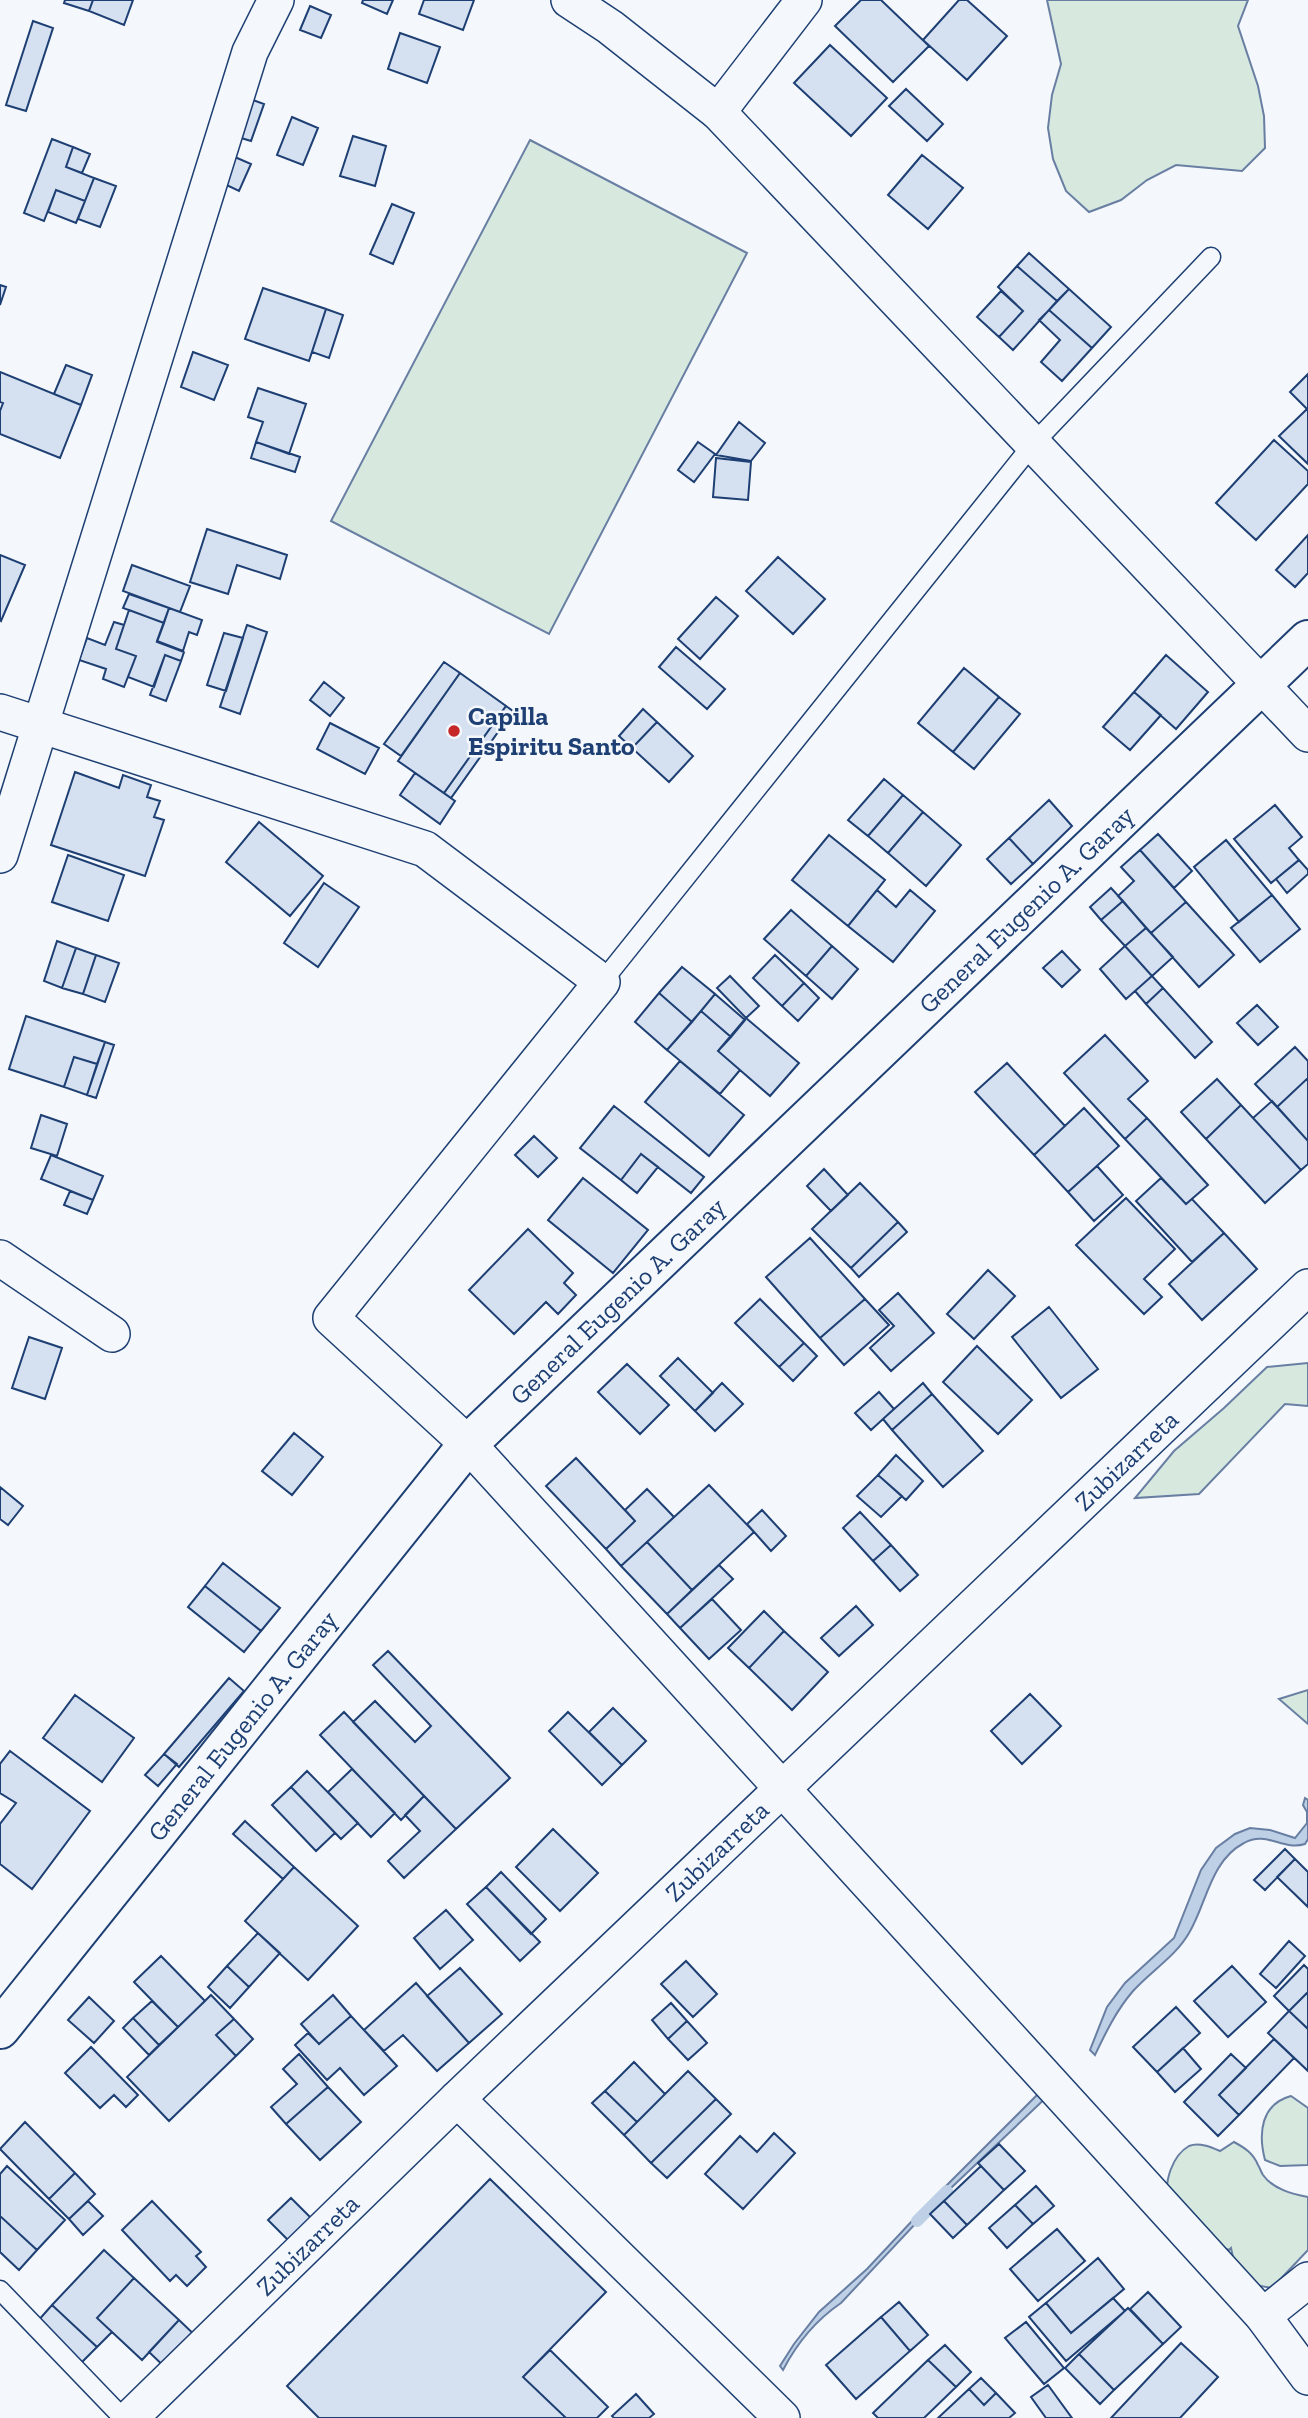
<svg xmlns="http://www.w3.org/2000/svg" width="1308" height="2418" font-family="'Zilla Slab',serif">
<style>
.green{fill:#d7e8df;stroke:#687fa3;stroke-width:2}
.water{fill:#bed0e5;stroke:#687fa3;stroke-width:2}
.lines{fill:none;stroke-linecap:round;stroke-linejoin:round}
.stream{stroke:#bed0e5;stroke-width:12}
.building{fill:#d5e0f0;stroke:#1d3f73;stroke-width:2}
.lane-casing{stroke:#1d3f73;stroke-width:21}
.street-casing{stroke:#1d3f73;stroke-width:38}
.secondary-casing{stroke:#1d3f73;stroke-width:42}
.lane{stroke:#f4f7fb;stroke-width:18}
.street{stroke:#f4f7fb;stroke-width:35}
.secondary{stroke:#f4f7fb;stroke-width:38}
.poi-dot{fill:#c62828;stroke:#f4f7fb;stroke-width:2.5}
.labels{text-anchor:middle;dominant-baseline:central;stroke-width:5;stroke-linejoin:round;paint-order:stroke}
.poi-label{font-size:26px;font-weight:bold;fill:#1d3f73;stroke:#f4f7fb;text-anchor:start}
.street-label{font-size:26px;fill:#1d3f73;stroke:#f4f7fb}
</style>
<rect width="100%" height="100%" fill="#f4f7fb"/>
<path class="green" d="M1047,0H1248L1238,26L1258,86L1264,116L1265,148L1242,171L1176,165L1147,180L1121,200L1089,212L1066,191L1053,159L1048,128L1052,95L1061,64Z
M530,140L747,253L549,634L331,521Z
M1308,1363V1406L1285,1404L1199,1494L1135,1498L1174,1451L1224,1408L1267,1367Z
M1308,1690V1724L1279,1699Z
M1291,2096L1308,2108V2165L1280,2166L1265,2160C1258,2133 1261,2104 1291,2096Z
M1234,2142C1245,2148 1253,2153 1258,2165C1260,2168 1261,2172 1263,2175C1273,2189 1292,2194 1308,2197V2250L1272,2288L1255,2285L1234,2262L1231,2248L1229,2250C1220,2246 1207,2243 1199,2238C1193,2233 1171,2206 1169,2199C1163,2182 1173,2155 1189,2146C1199,2142 1211,2147 1220,2151Z"/>
<path class="water" d="M1305,1798L1308,1800V1839L1305,1844C1282,1851 1267,1830 1244,1843C1210,1861 1207,1903 1189,1933C1176,1956 1151,1971 1133,1991C1116,2011 1106,2032 1095,2055L1090,2050L1107,2007L1125,1983L1174,1938L1201,1870L1216,1848L1235,1834L1250,1828L1270,1830L1295,1838L1307,1823V1812L1303,1805Z
M1046,2086L1052,2092L932,2206L841,2303C816,2320 797,2343 783,2370L780,2366L794,2344L819,2312L867,2269L927,2205Z"/>
<g class="lines">
<path class="stream" d="M917,2221L947,2191"/>
</g>
<path class="building" d="M65,0H93L89,11L64,3Z
M93,0H133L124,25L89,11Z
M363,0H393L387,14L362,3Z
M424,0H474L463,30L419,14Z
M861,0H881L929,46L893,82L835,26Z
M959,0H967L1007,36L967,80L923,40Z
M310,6L331,15L321,38L300,30Z
M33,21L53,28L26,111L6,105Z
M400,33L440,47L427,83L388,69Z
M830,45L887,98L851,136L794,83Z
M906,89L943,124L927,141L889,106Z
M242,96L264,104L251,141L228,134Z
M292,117L318,128L303,165L277,155Z
M353,136L386,146L375,186L340,176Z
M52,139L73,147L66,167L94,178L85,201L56,190L44,221L24,213Z
M73,147L90,154L82,173L66,167Z
M228,154L251,164L239,191L216,180Z
M922,155L963,188L928,229L888,195Z
M94,178L116,186L100,227L78,219Z
M56,190L85,201L76,223L48,212Z
M392,204L414,213L393,264L370,254Z
M1029,253L1069,289L1057,301L1017,266Z
M1017,266L1057,301L1013,350L999,337L1023,311L998,287Z
M0,285L6,287L0,305Z
M263,288L326,309L309,361L245,339Z
M1069,289L1111,327L1092,348L1049,310Z
M1001,291L1023,311L999,337L977,317Z
M326,309L343,315L329,358L312,352Z
M1049,310L1092,348L1062,381L1041,362L1060,340L1039,320Z
M193,352L228,365L214,400L181,387Z
M66,365L92,375L81,405L54,394Z
M0,372L81,405L60,458L0,434V411L3,403L0,402Z
M1308,374V464L1279,436L1307,409L1290,392Z
M258,388L306,404L289,454L256,442L263,422L248,417Z
M739,422L765,443L751,461L716,455Z
M1274,440L1308,471V484L1256,540L1216,503Z
M256,442L300,457L295,472L251,458Z
M698,442L715,454L694,482L678,470Z
M716,458L751,462L748,500L713,497Z
M207,529L287,555L280,579L237,565L228,594L190,582Z
M1308,535V573L1295,587L1276,570Z
M0,555L25,565L1,621L0,620Z
M778,557L825,599L793,634L746,591Z
M132,565L190,586L180,612L123,591Z
M129,594L169,608L164,623L123,608Z
M716,597L738,616L700,659L678,639Z
M169,608L202,620L197,635L189,632L183,651L157,641Z
M129,610L164,623L157,642L184,652L181,661L165,655L154,687L128,677L136,656L116,649Z
M114,622L124,625L116,649L136,656L124,687L103,679L106,669L79,660L87,638L105,645Z
M247,625L267,632L240,714L220,707Z
M224,633L243,638L226,691L207,685Z
M676,647L725,689L707,709L659,667Z
M165,655L181,661L166,701L150,695Z
M1166,655L1208,692L1176,729L1134,692Z
M444,662L460,673L401,756L384,744Z
M964,668L999,697L953,752L918,723Z
M460,673L506,706L444,793L398,761Z
M324,682L344,698L330,716L310,700Z
M1134,692L1161,715L1130,750L1103,727Z
M999,697L1020,714L974,769L953,752Z
M506,706L513,711L451,798L444,793Z
M643,709L657,722L632,748L619,736Z
M657,722L693,756L669,782L632,748Z
M330,723L379,748L365,774L317,749Z
M75,772L119,788L123,775L151,785L147,797L160,801L154,817L164,820L145,876L51,845Z
M415,773L455,801L440,824L400,795Z
M884,779L903,795L868,836L848,820Z
M903,795L923,812L888,853L868,836Z
M1049,800L1072,826L1033,864L1009,838Z
M1275,805L1302,837L1289,848L1299,860L1271,883L1234,839Z
M923,812L961,845L926,886L888,853Z
M259,822L323,876L290,916L226,862Z
M1158,834L1192,871L1174,888L1140,850Z
M829,835L885,880L848,926L792,880Z
M1009,838L1033,864L1011,884L987,859Z
M1226,840L1272,895L1239,922L1194,867Z
M1140,850L1186,902L1151,933L1118,896L1134,881L1121,867Z
M68,855L124,875L108,921L52,902Z
M1299,860L1308,870V874L1287,893L1276,879Z
M324,883L359,907L318,967L284,943Z
M1111,888L1123,901L1101,920L1090,907Z
M877,890L896,907L910,890L935,911L893,962L848,926Z
M1272,895L1300,929L1260,962L1231,928Z
M1123,901L1146,928L1125,946L1101,920Z
M1186,902L1234,955L1199,987L1151,933Z
M791,910L832,946L806,976L764,939Z
M1146,928L1173,957L1152,976L1125,946Z
M57,941L76,948L62,988L44,981Z
M832,946L858,969L832,999L806,976Z
M1125,946L1152,976L1126,999L1100,969Z
M76,948L96,955L83,994L62,988Z
M1062,951L1080,970L1062,987L1043,968Z
M96,955L119,963L105,1002L83,994Z
M775,955L804,983L782,1006L753,978Z
M682,967L715,994L692,1022L659,993Z
M730,976L759,1006L746,1018L717,988Z
M1152,976L1163,988L1146,1004L1135,991Z
M804,983L819,998L798,1021L782,1006Z
M1163,988L1212,1042L1195,1058L1146,1004Z
M659,993L692,1022L667,1050L635,1022Z
M715,994L745,1020L731,1037L701,1011Z
M1257,1005L1278,1027L1258,1045L1237,1023Z
M701,1011L731,1037L718,1051L740,1070L720,1094L667,1050Z
M26,1016L105,1042L97,1064L74,1057L64,1087L9,1069Z
M746,1018L799,1063L770,1096L718,1051Z
M1105,1035L1148,1081L1128,1099L1147,1118L1125,1139L1064,1073Z
M105,1042L114,1045L96,1098L87,1095Z
M1295,1047L1308,1061V1078L1277,1107L1255,1084Z
M74,1057L97,1064L87,1095L64,1087Z
M680,1061L744,1115L709,1156L645,1102Z
M1007,1063L1065,1126L1034,1155L975,1092Z
M1308,1078V1141L1277,1107Z
M1217,1079L1241,1105L1206,1139L1181,1112Z
M1272,1101L1308,1141V1164L1301,1170L1253,1118Z
M1241,1105L1301,1170L1265,1203L1206,1139Z
M614,1106L704,1177L691,1193L641,1154L621,1180L580,1148Z
M1084,1108L1119,1146L1068,1192L1034,1155Z
M41,1115L67,1124L57,1156L31,1148Z
M1147,1118L1208,1185L1186,1204L1125,1139Z
M534,1136L557,1158L538,1177L515,1155Z
M641,1154L658,1167L637,1193L621,1180Z
M51,1155L103,1176L93,1200L41,1179Z
M1097,1166L1123,1195L1094,1221L1068,1192Z
M824,1169L848,1195L831,1211L807,1186Z
M583,1178L648,1230L613,1273L548,1220Z
M1161,1178L1186,1204L1192,1199L1224,1233L1192,1262L1136,1201Z
M860,1183L898,1222L851,1268L812,1229Z
M70,1191L93,1200L87,1214L64,1205Z
M1126,1198L1175,1249L1144,1279L1162,1297L1144,1314L1076,1245Z
M898,1222L907,1232L859,1277L851,1268Z
M528,1229L573,1273L564,1283L576,1295L558,1314L546,1302L514,1334L469,1290Z
M1224,1233L1257,1269L1202,1320L1169,1284Z
M810,1238L865,1299L820,1338L766,1277Z
M988,1270L1015,1296L974,1339L947,1314Z
M898,1293L934,1333L891,1371L870,1348L894,1326L879,1310Z
M760,1299L804,1343L779,1367L735,1323Z
M865,1299L889,1325L844,1365L820,1338Z
M1049,1307L1098,1369L1061,1398L1012,1337Z
M29,1337L62,1348L45,1399L12,1388Z
M804,1343L817,1356L793,1381L779,1367Z
M977,1346L1032,1400L998,1434L943,1382Z
M678,1358L713,1393L695,1411L660,1376Z
M627,1364L669,1405L640,1434L598,1392Z
M722,1383L743,1404L715,1431L695,1411Z
M923,1383L932,1394L892,1430L883,1419Z
M879,1392L894,1409L871,1430L855,1413Z
M932,1394L983,1451L943,1487L892,1430Z
M294,1433L323,1457L292,1495L262,1471Z
M896,1455L923,1481L906,1500L878,1475Z
M576,1458L635,1521L606,1549L546,1486Z
M878,1475L902,1496L881,1517L857,1496Z
M709,1485L754,1532L692,1590L647,1542Z
M0,1487L23,1506L8,1525L0,1519Z
M647,1489L674,1517L621,1566L606,1549L635,1521L625,1510Z
M762,1510L786,1536L771,1551L747,1524Z
M860,1512L891,1545L873,1561L843,1528Z
M647,1542L692,1590L667,1614L621,1566Z
M891,1545L918,1575L900,1591L873,1561Z
M223,1563L280,1608L261,1631L205,1586Z
M719,1565L733,1579L680,1628L667,1614Z
M205,1586L261,1631L244,1652L188,1607Z
M712,1599L741,1630L709,1659L680,1628Z
M856,1606L873,1625L839,1656L821,1638Z
M764,1611L784,1631L749,1668L728,1648Z
M784,1631L828,1672L792,1710L749,1668Z
M388,1651L510,1778L456,1829L353,1722L375,1701L415,1742L431,1726L373,1665Z
M229,1678L244,1691L179,1767L164,1754Z
M1030,1694L1061,1726L1022,1764L991,1731Z
M75,1695L134,1738L102,1782L43,1738Z
M613,1708L646,1741L622,1765L589,1732Z
M344,1712L424,1796L401,1820L320,1735Z
M568,1712L622,1765L602,1785L549,1731Z
M10,1751L90,1811L32,1889L0,1864V1824L16,1803L0,1793V1764Z
M164,1754L177,1764L158,1786L145,1775Z
M352,1769L395,1813L371,1837L328,1792Z
M307,1771L358,1823L341,1839L291,1787Z
M291,1787L335,1833L316,1851L272,1805Z
M424,1796L456,1829L404,1878L388,1861L420,1831L405,1815Z
M245,1821L294,1867L283,1879L233,1834Z
M553,1829L598,1873L560,1911L516,1867Z
M1285,1849L1295,1859L1265,1890L1254,1880Z
M1295,1859L1308,1872V1907L1277,1877Z
M294,1867L358,1926L308,1980L245,1921Z
M501,1872L546,1919L531,1934L486,1887Z
M486,1887L540,1942L520,1961L467,1904Z
M446,1910L473,1940L440,1969L414,1938Z
M258,1933L280,1953L249,1987L227,1966Z
M1289,1941L1305,1956L1276,1988L1260,1974Z
M161,1956L205,2001L178,2027L134,1982Z
M686,1961L717,1994L693,2017L661,1984Z
M1304,1965L1308,1969V1992L1289,2011L1274,1996Z
M227,1966L249,1987L230,2008L208,1987Z
M1232,1966L1266,2002L1228,2037L1194,2001Z
M460,1968L502,2014L469,2043L427,1996Z
M416,1983L469,2043L437,2071L403,2035L384,2051L364,2030Z
M1308,1992V2029L1289,2011Z
M211,1995L234,2019L216,2035L236,2056L169,2121L127,2077Z
M333,1995L351,2016L319,2044L301,2024Z
M89,1997L114,2021L94,2043L68,2020Z
M152,2001L178,2027L159,2045L133,2018Z
M671,2003L687,2021L668,2039L652,2020Z
M1176,2007L1200,2033L1157,2072L1133,2047Z
M1289,2011L1308,2029V2071L1268,2033Z
M351,2016L397,2066L364,2095L340,2068L327,2080L295,2045L308,2033L319,2044Z
M133,2018L159,2045L149,2055L123,2028Z
M234,2019L253,2039L236,2056L216,2035Z
M687,2021L707,2043L688,2060L668,2039Z
M1274,2039L1294,2058L1239,2115L1219,2095Z
M91,2047L138,2095L126,2107L114,2095L100,2108L65,2073Z
M1183,2048L1201,2069L1175,2092L1157,2072Z
M299,2054L328,2087L286,2124L271,2107L297,2084L283,2069Z
M1231,2054L1246,2068L1219,2095L1239,2115L1218,2136L1184,2102Z
M634,2062L665,2094L637,2122L605,2091Z
M688,2071L716,2099L651,2163L624,2135Z
M328,2087L361,2122L320,2160L286,2124Z
M605,2091L637,2122L624,2135L592,2103Z
M716,2099L731,2114L667,2178L651,2163Z
M25,2122L75,2173L49,2199L0,2149Z
M774,2133L795,2153L743,2209L705,2174L740,2136L757,2152Z
M999,2144L1025,2171L1004,2190L978,2163Z
M7,2166L65,2220L37,2250L0,2216V2174Z
M981,2166L1004,2190L967,2225L944,2201Z
M75,2173L95,2194L69,2219L49,2199Z
M490,2179L606,2292L523,2377L566,2418H319L287,2386Z
M1036,2186L1054,2206L1033,2224L1015,2205Z
M291,2198L320,2227L297,2249L268,2220Z
M88,2201L103,2216L83,2235L69,2219Z
M152,2201L201,2252L196,2256L206,2267L187,2286L176,2275L170,2281L122,2230Z
M944,2201L967,2225L953,2238L930,2214Z
M1015,2205L1033,2224L1007,2248L989,2228Z
M0,2216L37,2250L19,2270L0,2252Z
M1057,2229L1085,2261L1038,2301L1010,2269Z
M104,2250L134,2278L97,2318L112,2332L97,2347L52,2305Z
M1098,2258L1124,2289L1071,2333L1046,2303Z
M134,2278L179,2320L142,2360L97,2318Z
M1148,2292L1181,2327L1163,2344L1130,2309Z
M1113,2298L1125,2311L1066,2361L1029,2317L1046,2303L1071,2333Z
M899,2302L928,2335L910,2351L881,2317Z
M52,2305L97,2347L81,2363L37,2322Z
M1128,2308L1163,2344L1114,2390L1079,2354Z
M881,2317L910,2351L856,2399L826,2365Z
M179,2320L200,2340L170,2372L149,2352Z
M1026,2322L1064,2368L1044,2384L1005,2338Z
M1181,2343L1218,2377L1180,2418H1111Z
M945,2345L971,2372L956,2387L928,2360Z
M550,2350L608,2407L597,2418H566L523,2377Z
M1079,2354L1114,2390L1100,2404L1065,2368Z
M928,2360L956,2387L924,2418H878L873,2413Z
M981,2378L996,2393L984,2405L969,2389Z
M1048,2385L1072,2418H1046L1031,2397Z
M969,2389L984,2405L996,2393L1015,2413L1009,2418H938Z
M636,2394L654,2414L649,2418H614L612,2416Z"/>
<g class="lines">
<g class="lane-casing">
<path id="lane" d="M602,982L1033,444L1211,257
M0,2290L123,2418"/>
</g>
<g class="street-casing">
<g id="street">
<path d="M569,0L610,27L718,112L1308,734"/>
<path d="M718,112L804,0"/>
<path d="M0,712L425,849L602,982L331,1318L468,1444L1263,2316L1308,2377"/>
<path d="M0,855L250,52L276,0"/>
<path d="M0,1258L112,1334"/>
<path d="M457,2099L782,2418"/>
<path d="M1263,2316L1308,2280"/>
<path id="s1" d="M130,2418L457,2099L1308,1287"/>
</g>
</g>
<g class="secondary-casing">
<g id="secondary">
<path id="s2" d="M0,2029L468,1444L1308,640"/>
</g>
</g>
<use href="#lane" class="lane"/>
<use href="#street" class="street"/>
<use href="#secondary" class="secondary"/>
</g>
<circle class="poi-dot" cx="454" cy="731" r="7"/>
<g class="labels">
<g class="poi-label">
<text x="468" y="716">Capilla<tspan x="468" dy="30">Espiritu Santo</tspan></text>
</g>
<g class="street-label">
<text stroke="none"><textPath href="#s2" startOffset="1522">General Eugenio A. Garay</textPath></text>
<text stroke="none"><textPath href="#s2" startOffset="956">General Eugenio A. Garay</textPath></text>
<text stroke="none"><textPath href="#s1" startOffset="1382">Zubizarreta</textPath></text>
<text stroke="none"><textPath href="#s2" startOffset="388">General Eugenio A. Garay</textPath></text>
<text stroke="none"><textPath href="#s1" startOffset="816">Zubizarreta</textPath></text>
<text stroke="none"><textPath href="#s1" startOffset="248">Zubizarreta</textPath></text>
</g>
</g>
</svg>
